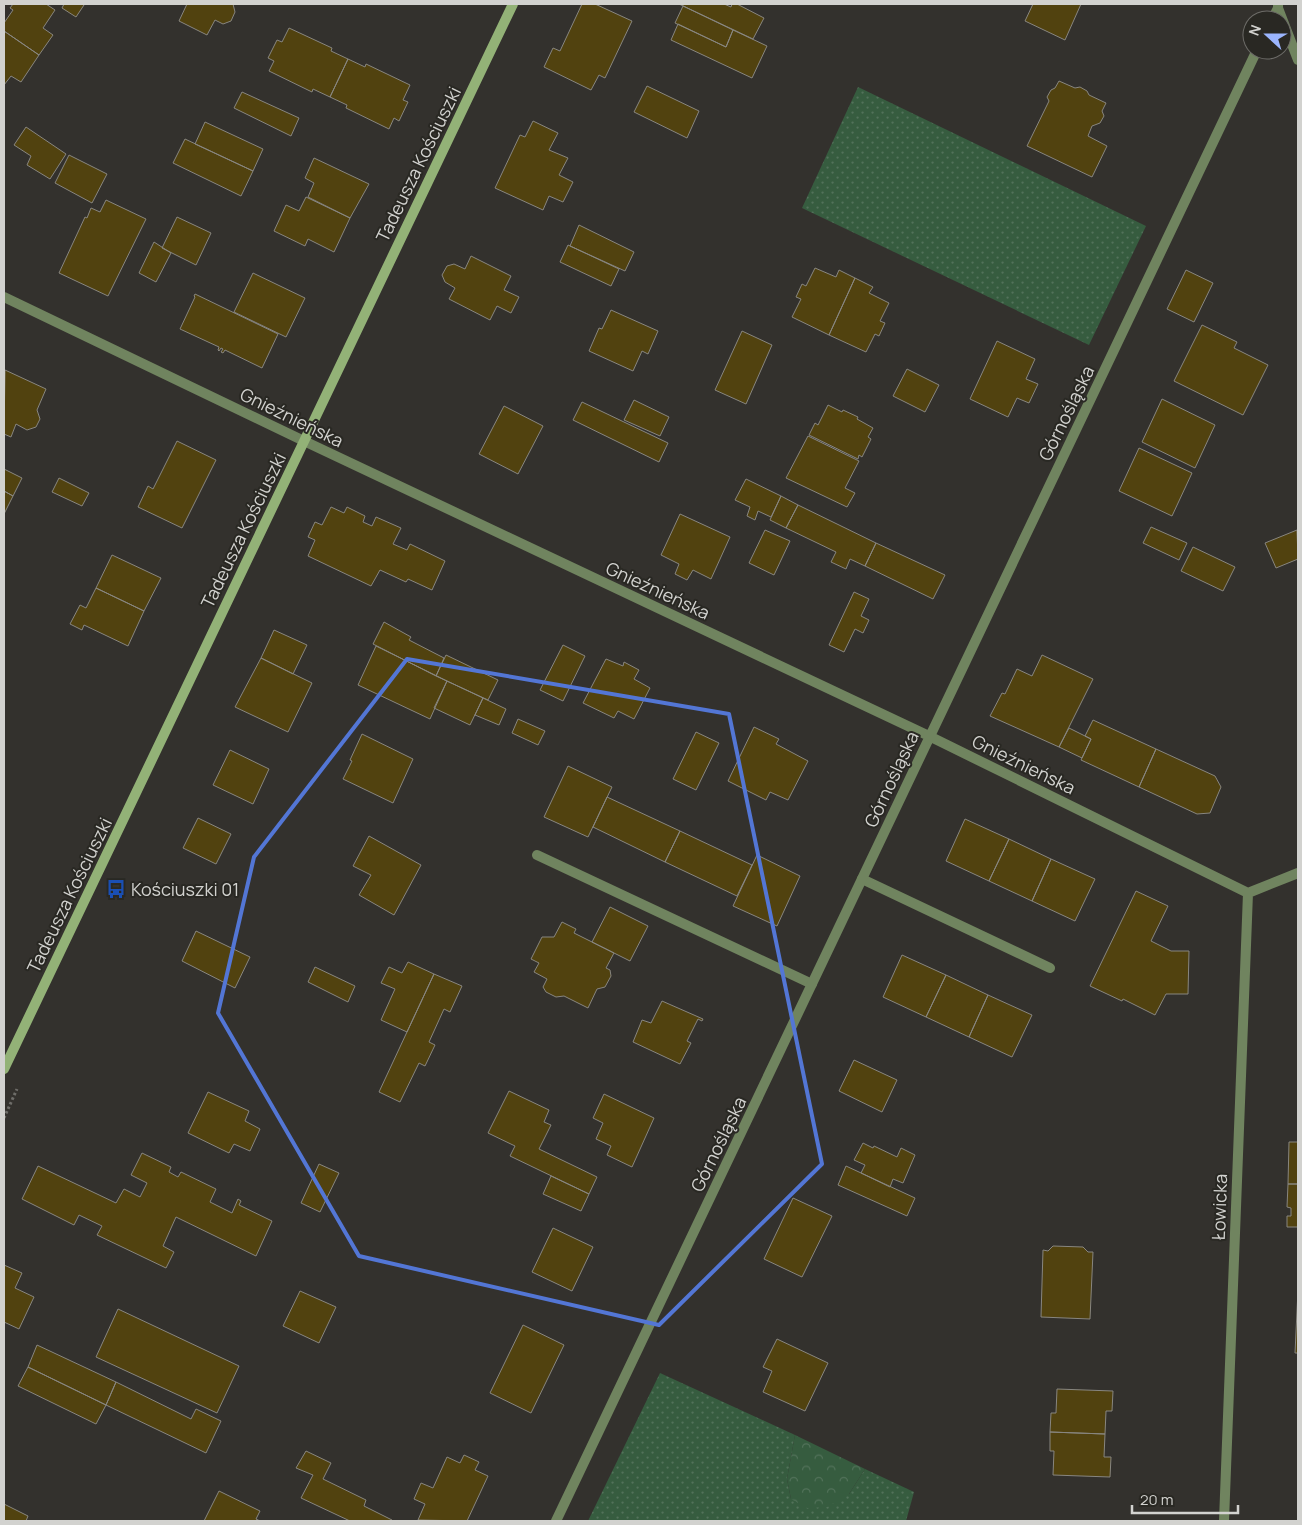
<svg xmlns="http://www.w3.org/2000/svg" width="1302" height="1525" font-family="Manrope,sans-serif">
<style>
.grass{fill:url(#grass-dots)}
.forest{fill:url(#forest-crowns)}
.building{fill:#51420f;stroke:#888680}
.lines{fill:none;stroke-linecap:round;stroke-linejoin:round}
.path{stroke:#6e6d69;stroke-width:3;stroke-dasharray:2.5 2.5;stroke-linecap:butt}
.lane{stroke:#70845f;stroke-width:10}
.street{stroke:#70845f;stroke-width:10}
.secondary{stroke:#93b277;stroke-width:10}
.marked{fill:none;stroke:#5376d5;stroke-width:4;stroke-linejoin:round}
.labels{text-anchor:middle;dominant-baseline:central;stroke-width:4;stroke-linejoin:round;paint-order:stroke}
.street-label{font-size:18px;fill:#d2d2cf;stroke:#292823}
.poi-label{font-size:18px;fill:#d2d2cf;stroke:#292823;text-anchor:start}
</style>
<defs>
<pattern id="grass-dots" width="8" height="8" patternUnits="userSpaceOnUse" patternTransform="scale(1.25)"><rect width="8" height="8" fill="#365c3f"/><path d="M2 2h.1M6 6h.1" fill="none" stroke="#52725a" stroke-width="1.8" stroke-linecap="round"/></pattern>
<pattern id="forest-crowns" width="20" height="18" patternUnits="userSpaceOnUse" patternTransform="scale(1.25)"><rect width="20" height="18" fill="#365c3f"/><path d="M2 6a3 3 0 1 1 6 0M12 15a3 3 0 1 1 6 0" fill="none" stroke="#52725a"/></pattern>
</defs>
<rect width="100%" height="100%" fill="#33312d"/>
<path class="grass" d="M858,87L1146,226L1089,345L802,208Z
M660,1373L795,1435L787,1479L791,1499L849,1494L865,1469L914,1492L906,1521H588Z"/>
<path class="forest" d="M795,1435L865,1469L849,1494L827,1507L807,1508L791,1499L787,1479Z"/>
<path class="building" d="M13,4H46L55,10L43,28L53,35L39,55L4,31V23L13,10L10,8Z
M64,4H82L84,5L76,17L62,8Z
M187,4H233L235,12L231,21L223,24L215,20L207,35L179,21Z
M582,4H595L632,21L605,78L599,75L591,90L544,67L553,48L560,51Z
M679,4H724L731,7L732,4H737L764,18L753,39Z
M1033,4H1081L1065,40L1025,21Z
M683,6L733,30L726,47L675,23Z
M678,24L726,47L733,30L767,46L752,78L671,40Z
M289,28L332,48L331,51L348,59L330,97L313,89L312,92L269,71L274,61L268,58L277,40L282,42Z
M4,31L39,55L21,82L11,76L4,85Z
M348,59L365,67L366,64L410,85L403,100L408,102L399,121L394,118L389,129L346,108L347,105L330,97Z
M1059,81L1075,88L1080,87L1087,91L1089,95L1106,103L1102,111L1104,116L1100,123L1092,126L1088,136L1107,146L1092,177L1027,146L1049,101L1047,97L1051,90L1055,88Z
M647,86L699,111L687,138L634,112Z
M242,92L299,118L291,136L234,108Z
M533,121L558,133L549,150L568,158L559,175L573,182L563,202L549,196L543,210L495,188L520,135L525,137Z
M205,122L263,149L253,171L195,144Z
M26,127L66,154L50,179L27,165L31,156L14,145Z
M185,139L253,171L241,196L173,163Z
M69,155L107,174L92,203L55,183Z
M314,158L369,184L350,218L308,197L314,183L305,178Z
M306,197L350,218L334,252L308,239L305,246L274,231L286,205L299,211Z
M106,200L146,219L108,296L59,273L85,217L87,218L91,208L100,212Z
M177,217L211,233L196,265L162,248Z
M579,225L634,252L625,271L570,246Z
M154,242L171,253L156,282L139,273Z
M568,245L619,269L611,286L560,262Z
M471,256L511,276L504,290L519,297L511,313L497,306L490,320L449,299L455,288L445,282L442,275L447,266L454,264L465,269Z
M815,268L836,277L839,270L855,278L829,335L792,317L801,299L796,297L802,284L806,286Z
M1186,270L1213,283L1194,322L1167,309Z
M253,273L305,298L286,337L234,312Z
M855,278L873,287L869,293L889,303L880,321L885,323L879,336L875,334L866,352L829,335Z
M195,294L278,334L262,368L225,350L223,353L221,352L223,349L221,348L219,351L218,350L219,347L180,329L195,297L194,296Z
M611,310L658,331L648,354L642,351L633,371L589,351L599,328L602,329Z
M1202,325L1237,342L1234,348L1268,365L1243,415L1174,381Z
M742,331L772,345L746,404L715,390Z
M997,341L1035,359L1026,379L1038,384L1029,403L1017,398L1008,417L970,399Z
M907,369L939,385L925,412L893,396Z
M5,370L46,389L37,410L40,419L36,427L27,430L16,424L11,437L4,434Z
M1162,399L1215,425L1195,468L1142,442Z
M634,400L669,417L660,436L624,420Z
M582,402L668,443L659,462L573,420Z
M828,405L842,412L843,410L858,417L857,419L873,428L868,437L871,439L862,457L859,455L858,459L809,435L815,423L818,425Z
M504,406L543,426L518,474L479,454Z
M808,436L859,461L845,488L855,493L847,507L786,478Z
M177,441L216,460L182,528L138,507L148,486L153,489Z
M1139,448L1192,473L1172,516L1119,491Z
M4,469L22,478L13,496L4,491Z
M59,478L89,493L82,506L52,492Z
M746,479L781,496L771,517L758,511L755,520L747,516L750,507L735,500Z
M4,491L13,496L4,514Z
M781,496L798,505L786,528L770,520Z
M798,505L876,543L865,566L850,559L846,569L831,562L836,552L786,528Z
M331,507L344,513L347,507L365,516L363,522L372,526L376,517L401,528L393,544L407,550L410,544L445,561L432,590L408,579L406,582L380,570L371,586L308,556L315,540L308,537L315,522L322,525Z
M680,514L730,537L711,579L693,570L687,580L675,574L679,564L661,555Z
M1151,527L1187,543L1179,560L1143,543Z
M765,530L790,541L774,575L749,563Z
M1297,530L1298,559L1276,568L1265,543Z
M876,543L945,575L933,599L865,566Z
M1193,547L1235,567L1223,591L1181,571Z
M112,555L161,578L144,611L96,588Z
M96,588L144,611L128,646L84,625L82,630L70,624L80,605L86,608Z
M854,592L869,599L861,616L869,620L863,633L855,629L844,652L829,645Z
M384,622L411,637L409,640L444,658L436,676L373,644Z
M274,630L307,645L293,674L261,658Z
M563,645L585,656L563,701L540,690Z
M376,646L447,681L430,719L358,685Z
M446,655L498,680L488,700L436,676Z
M1042,655L1093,679L1059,747L990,716L1002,693L1005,694L1017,669L1032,676Z
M261,658L312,683L288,732L235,707Z
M606,659L623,666L624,662L639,670L634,679L650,688L634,719L618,711L614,718L583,703Z
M447,681L483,698L470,725L434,708Z
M483,698L506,709L499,725L475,715Z
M518,719L545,731L538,745L512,733Z
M1093,720L1156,749L1139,787L1081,760L1091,739L1085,736Z
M754,727L779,739L776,744L808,761L788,800L770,792L766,800L728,781Z
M1069,728L1091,739L1082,758L1059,747Z
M696,732L719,743L696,790L673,779Z
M362,734L413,759L393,803L343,779L352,761L350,760Z
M1156,749L1215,776L1221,787L1210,813L1197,814L1139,787Z
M230,750L269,769L253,804L213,785Z
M568,766L612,787L588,837L544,817Z
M607,797L680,831L665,862L593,827Z
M198,818L231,834L216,864L183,848Z
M965,819L1009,839L989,881L946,861Z
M680,831L752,865L737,896L665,862Z
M369,836L421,865L394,915L359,895L371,875L353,866Z
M1009,839L1051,859L1032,901L989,881Z
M757,855L800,876L777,926L733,906Z
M1051,859L1095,879L1075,921L1032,901Z
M1136,891L1168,906L1151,941L1171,951H1189L1188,994H1166L1155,1015L1123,999L1122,1001L1090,986Z
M610,907L648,926L630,961L592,942Z
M562,922L576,929L574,933L614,953L606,968L610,970L611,976L605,987L597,989L588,1008L564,996L556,997L546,992L543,987L547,979L534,972L539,963L531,959L542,937H554Z
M196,931L250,957L235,988L182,961Z
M902,955L946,975L926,1017L883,997Z
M408,962L434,974L407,1032L381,1020L395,989L381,983L389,967L402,973Z
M315,967L355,986L348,1002L308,982Z
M434,974L462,986L450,1012L444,1009L429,1042L435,1045L425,1066L419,1063L400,1102L379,1092Z
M946,975L988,995L969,1037L926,1017Z
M988,995L1032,1015L1012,1057L969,1037Z
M662,1001L703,1019L702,1021L698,1019L687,1041L691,1043L680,1064L633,1042L642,1020L651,1023Z
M854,1060L897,1080L882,1112L839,1091Z
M509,1091L549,1110L544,1122L551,1125L539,1149L597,1177L589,1194L510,1156L515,1146L488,1133Z
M208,1092L249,1111L245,1121L260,1129L250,1151L234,1144L229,1153L188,1133Z
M604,1094L654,1118L632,1167L607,1155L611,1146L596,1139L603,1123L593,1118Z
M1289,1142H1298V1184H1288Z
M863,1143L873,1148L874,1146L897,1157L901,1148L915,1155L903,1183L893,1179L890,1187L861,1173L865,1165L854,1160Z
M142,1153L171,1167L169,1172L178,1177L181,1172L216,1189L210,1202L232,1213L238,1199L241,1201L239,1205L272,1221L256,1256L176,1217L163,1246L174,1252L166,1268L97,1235L102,1226L79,1215L74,1225L22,1199L38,1166L116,1203L124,1189L140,1197L147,1183L131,1175Z
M319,1164L339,1173L320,1212L301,1203Z
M846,1166L915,1198L907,1216L838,1185Z
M551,1176L589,1194L581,1211L543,1194Z
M1288,1184H1298V1227H1287V1216H1291V1208L1287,1207Z
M793,1198L832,1216L802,1277L764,1259Z
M553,1228L593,1247L572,1291L532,1272Z
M1053,1246L1083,1247L1088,1252H1093L1090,1319L1041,1317L1043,1250L1048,1251Z
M4,1265L22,1273L15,1288L34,1297L19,1329L4,1322Z
M1298,1290V1353H1295Z
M300,1291L336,1307L319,1343L283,1326Z
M118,1309L239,1366L217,1413L96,1357Z
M523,1325L564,1345L531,1413L490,1393Z
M777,1339L828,1363L805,1411L763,1392L772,1371L763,1367Z
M37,1345L116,1382L106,1405L28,1367Z
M28,1367L106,1405L96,1424L18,1386Z
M116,1382L191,1419L196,1409L221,1421L206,1453L106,1405Z
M1057,1389L1113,1391L1112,1411H1106L1105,1434L1050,1432L1051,1413H1056Z
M1050,1432L1105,1434L1104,1457H1111L1110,1477L1053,1475L1054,1451H1050Z
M306,1451L331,1463L323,1479L366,1500L364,1506L392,1520L391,1521H350L301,1498L313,1475L296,1468Z
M464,1455L479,1462L475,1470L488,1476L467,1521L418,1520L425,1504L414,1499L421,1483L433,1488L447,1457L460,1463Z
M219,1491L260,1511L256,1519L260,1521H204Z
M4,1504L28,1516L26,1521H4Z"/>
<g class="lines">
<path class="path" d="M4,1118L17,1089"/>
<path class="lane" d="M537,855L812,984
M862,879L1050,968"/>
<path class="street" d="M1278,4V8L1298,60
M1272,20L1278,8
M4,297L304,441L929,736L1248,893L1298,873
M556,1521L1257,50
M1224,1521L1248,893"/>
<path class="secondary" d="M4,1069L513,4"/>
</g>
<path class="marked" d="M407,659L729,714L822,1164L659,1325L359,1256L218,1013L254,857Z"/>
<defs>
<g id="bus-bare" transform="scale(1.5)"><path d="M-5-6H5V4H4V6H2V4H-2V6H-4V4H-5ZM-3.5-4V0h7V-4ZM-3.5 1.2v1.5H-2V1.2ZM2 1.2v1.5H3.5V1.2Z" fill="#1a4fb4" stroke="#292823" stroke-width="2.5" paint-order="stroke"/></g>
</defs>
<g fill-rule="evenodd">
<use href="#bus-bare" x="116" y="889"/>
</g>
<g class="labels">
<g class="street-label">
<text transform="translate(418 164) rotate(-64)">Tadeusza Kościuszki</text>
<text transform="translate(1066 413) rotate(-64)">Górnośląska</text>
<text transform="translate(292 417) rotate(26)">Gnieźnieńska</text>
<text transform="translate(243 530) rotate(-64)">Tadeusza Kościuszki</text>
<text transform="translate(658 590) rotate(25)">Gnieźnieńska</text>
<text transform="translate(1024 764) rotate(26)">Gnieźnieńska</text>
<text transform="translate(891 779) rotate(-65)">Górnośląska</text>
<text transform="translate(69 895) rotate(-64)">Tadeusza Kościuszki</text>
<text transform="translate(718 1144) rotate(-64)">Górnośląska</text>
<text transform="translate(1219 1207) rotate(-88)">Łowicka</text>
</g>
<g class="poi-label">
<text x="131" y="889">Kościuszki 01</text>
</g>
</g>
<rect width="1302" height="1525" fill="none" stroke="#d2d2cf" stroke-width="10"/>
<g transform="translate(1267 35) rotate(291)"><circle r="24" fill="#292823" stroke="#6d6c68"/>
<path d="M0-4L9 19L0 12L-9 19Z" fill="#9bb5fd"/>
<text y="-8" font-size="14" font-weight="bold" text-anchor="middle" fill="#d2d2cf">N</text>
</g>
<path d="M1132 1505v8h106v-8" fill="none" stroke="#d2d2cf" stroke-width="2.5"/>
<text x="1140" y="1505" font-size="15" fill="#d2d2cf" stroke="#292823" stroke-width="4" paint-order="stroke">20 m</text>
</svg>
